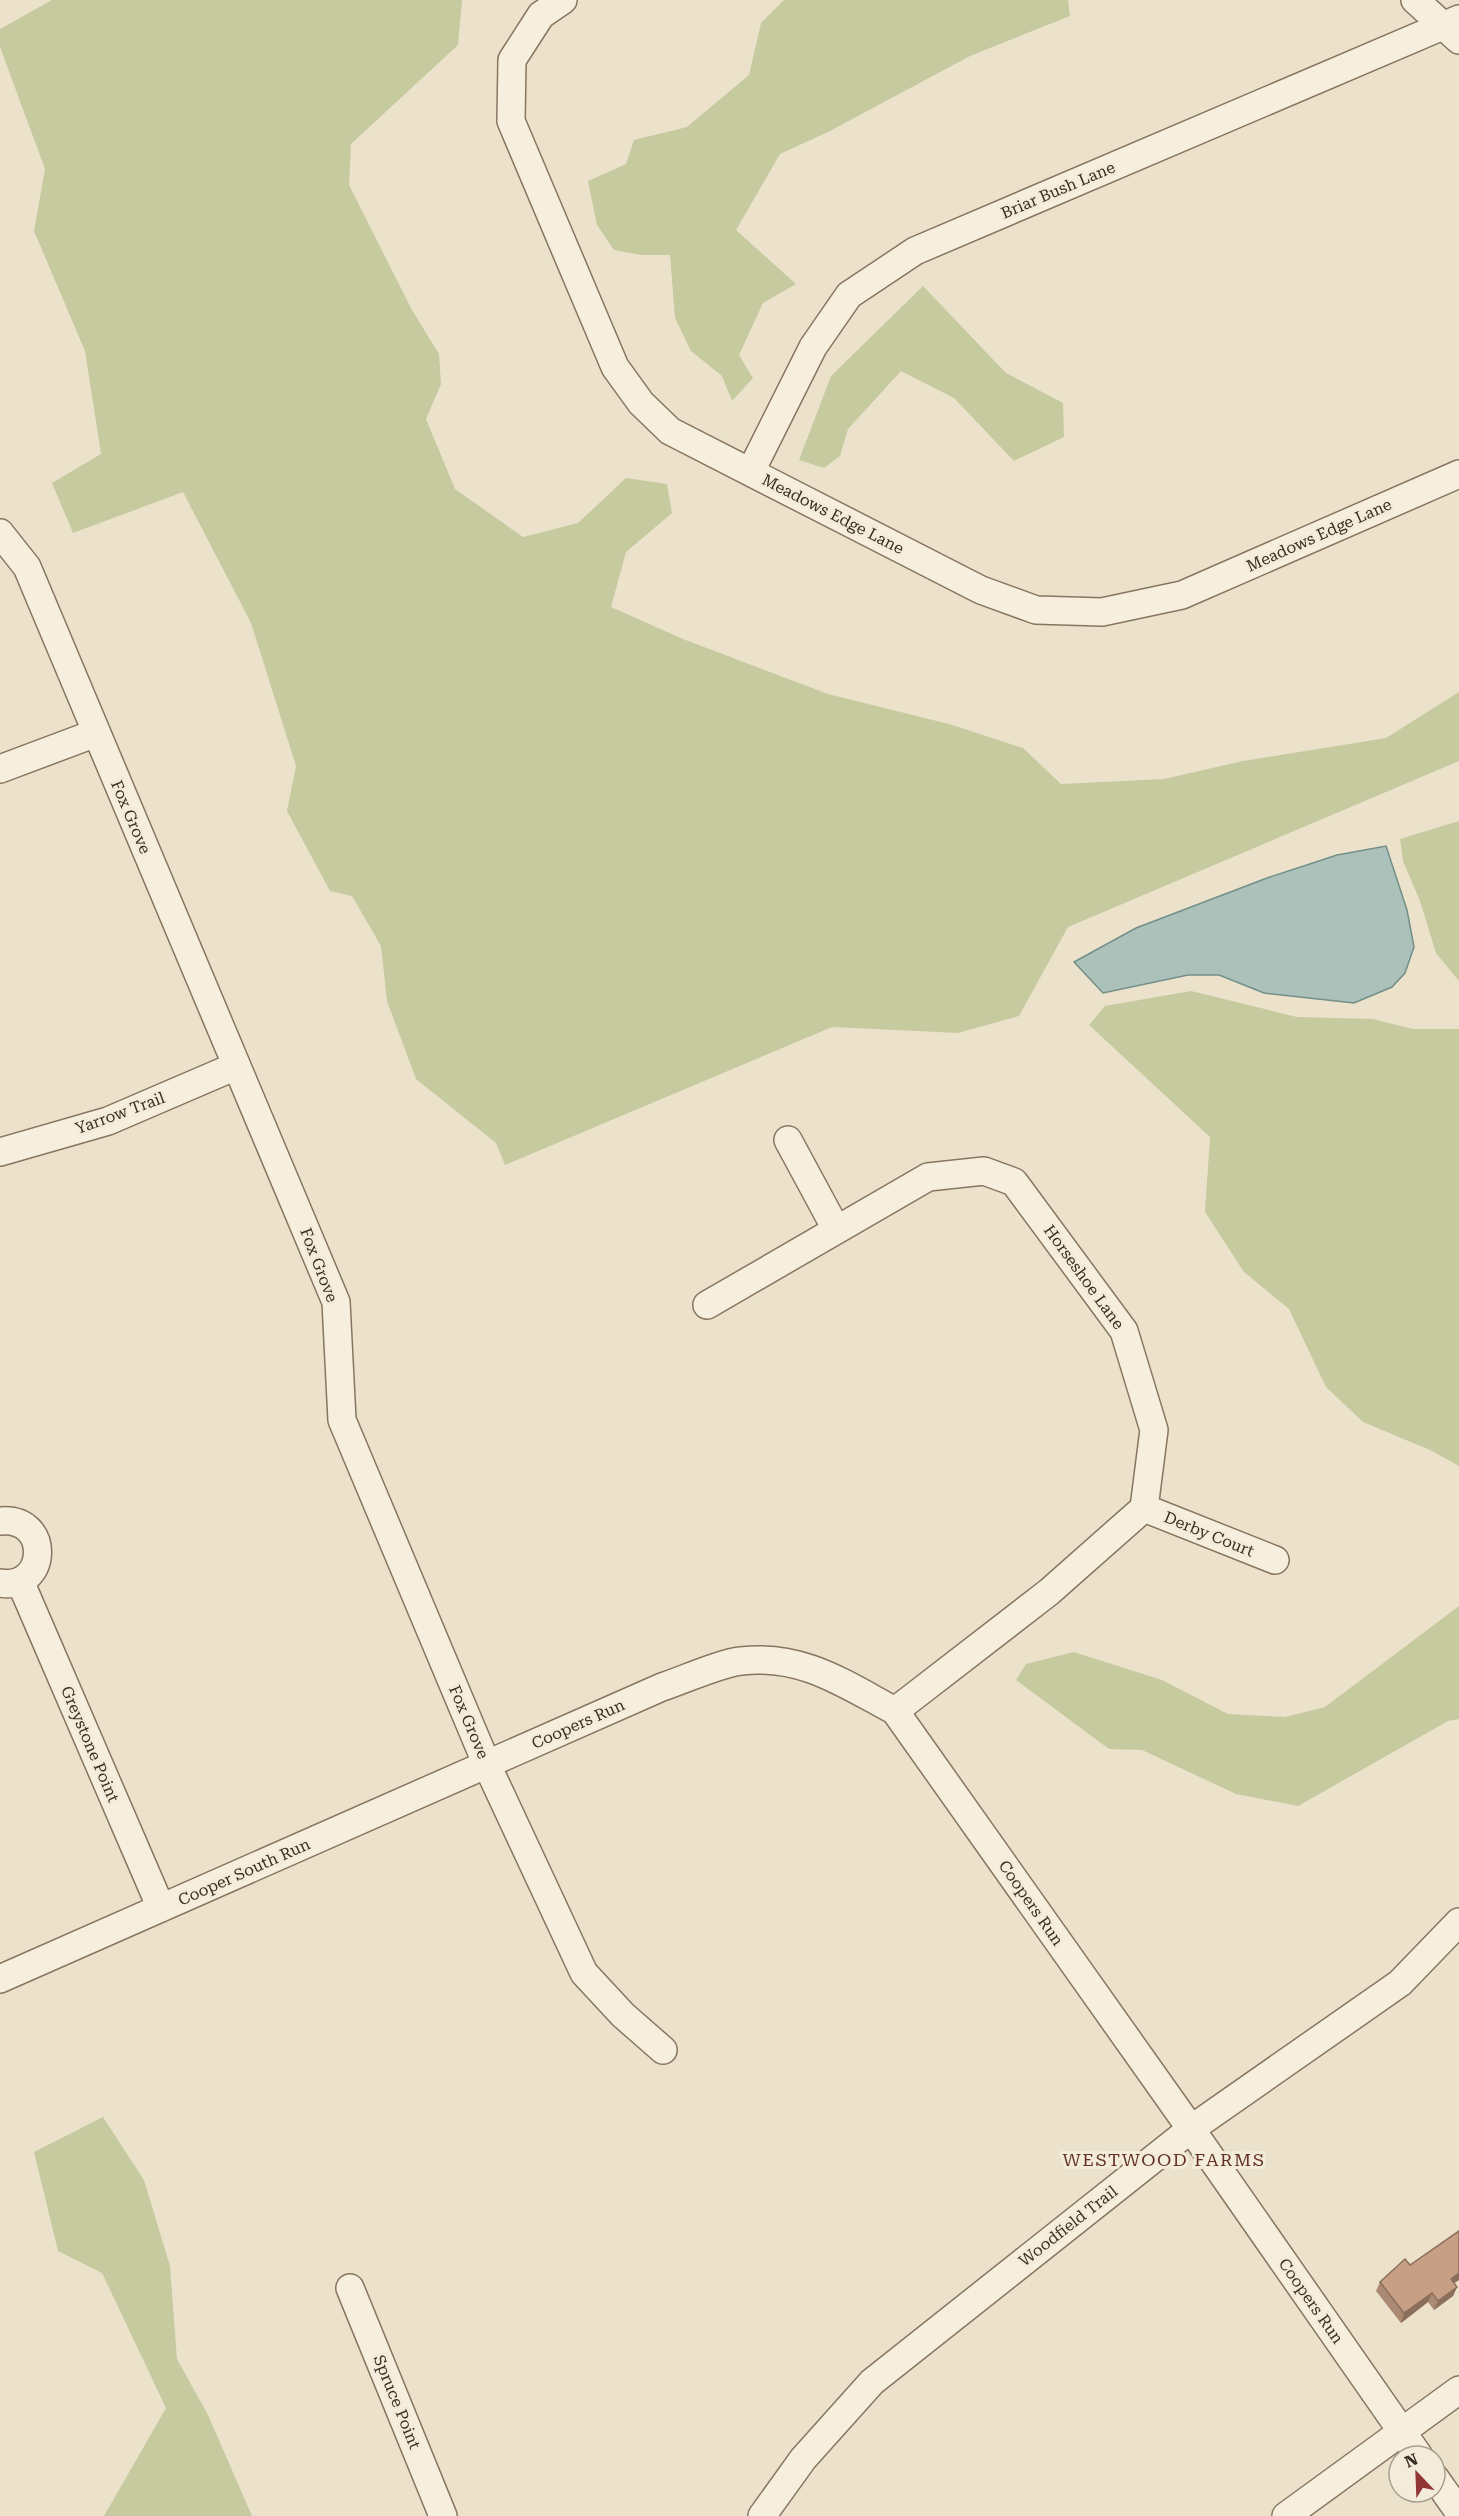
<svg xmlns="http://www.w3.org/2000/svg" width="1459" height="2516" font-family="'Roboto Serif',serif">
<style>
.green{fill:#c5ca9f}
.water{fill:#abc1ba;stroke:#728f88;stroke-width:1.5}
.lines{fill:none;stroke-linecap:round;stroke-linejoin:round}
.minor-casing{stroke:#887560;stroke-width:30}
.minor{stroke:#f7efde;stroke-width:27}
.wall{fill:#ab8972}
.shaded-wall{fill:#8b6f5c}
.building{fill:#c79f84;stroke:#8b6f5c;stroke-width:1.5}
.labels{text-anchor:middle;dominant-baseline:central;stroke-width:6;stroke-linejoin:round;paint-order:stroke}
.street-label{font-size:16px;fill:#3a2d22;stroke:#f4ecda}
.neighbourhood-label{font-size:18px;letter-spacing:1.5px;fill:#633125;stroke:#f4ecda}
</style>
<rect width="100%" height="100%" fill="#ece2cb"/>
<path class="green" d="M52,0H462L458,45L351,144L349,185L412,310L439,354L441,384L426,419L455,489L523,537L578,523L626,478L667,484L672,513L626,552L611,607L683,639L828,694L949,724L1023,748L1061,784L1164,779L1243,761L1386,738L1459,692V761L1068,927L1019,1016L958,1033L832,1027L505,1165L496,1143L416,1079L387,1001L381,946L352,896L330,891L287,811L296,766L251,623L183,492L73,533L52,483L101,454L85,351L34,231L45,169L0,47V29Z
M784,0H1068L1070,16L970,56L828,132L780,154L736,230L796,284L763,303L739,355L753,378L732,401L722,376L691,351L675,318L670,255H641L614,250L597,225L588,181L626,164L634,140L687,127L749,75L761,23Z
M923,286L1006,373L1063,403L1064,437L1014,461L954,398L901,371L848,429L840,456L824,468L799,460L831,376Z
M1459,821V981L1436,953L1420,901L1403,861L1400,839Z
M1191,991L1297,1017L1373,1019L1413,1029H1459V1466L1430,1450L1363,1422L1326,1387L1289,1309L1244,1272L1205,1212L1210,1137L1089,1025L1105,1006Z
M1459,1606V1719L1448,1721L1298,1806L1236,1794L1142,1750L1109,1749L1016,1680L1026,1664L1074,1652L1162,1680L1228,1714L1285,1717L1325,1707Z
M103,2117L144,2180L170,2266L177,2359L208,2415L252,2516H104L166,2408L102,2273L58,2251L34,2152Z"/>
<path class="water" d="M1386,846L1407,910L1414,947L1405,973L1392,987L1354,1003L1264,993L1219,975H1188L1103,993L1074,962L1136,928L1267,878L1337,855Z"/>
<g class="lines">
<g class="minor-casing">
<path id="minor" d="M563,0L541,15L512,60L511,121L615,367L641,403L670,431L981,590L1036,610L1102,612L1182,595L1459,474
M1415,0L1459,40
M751,471L813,347L849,295L915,251L1459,19
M0,533L27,567L336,1302L342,1420L487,1765L584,1973L623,2015L663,2050
M0,769L96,733
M788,1140L836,1229
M0,1152L108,1121L236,1066
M707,1305L928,1177L984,1171L1014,1182L1124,1331L1154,1430L1144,1508L1049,1592L895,1711
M1144,1508L1275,1560
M0,1521C52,1516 48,1591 0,1583
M20,1581L161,1908
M0,1979L662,1687C683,1680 721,1663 741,1661C802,1654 843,1683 895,1711L1191,2129L1419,2456
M350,2288L443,2516
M1435,2478L1459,2512
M762,2516L803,2459L872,2382L1191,2129L1400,1983L1459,1922
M1286,2516L1459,2390"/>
</g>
<use href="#minor" class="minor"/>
</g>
<path class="wall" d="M1459,2231V2280L1454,2283L1457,2287L1453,2296L1434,2310L1428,2302L1401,2323L1376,2291L1380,2282L1410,2265Z"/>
<path class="shaded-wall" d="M1459,2273V2280L1447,2288L1451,2279Z
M1457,2287L1453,2296L1434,2310L1438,2301Z
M1432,2293L1428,2302L1401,2323L1404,2313Z"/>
<path class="building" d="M1459,2231V2273L1451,2279L1457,2287L1438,2301L1432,2293L1404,2313L1380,2282L1405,2259L1410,2265Z"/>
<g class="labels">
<g class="street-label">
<text transform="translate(1058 190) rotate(-23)">Briar Bush Lane</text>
<text transform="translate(833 514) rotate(27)">Meadows Edge Lane</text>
<text transform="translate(1319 535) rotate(-24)">Meadows Edge Lane</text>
<text transform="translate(131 817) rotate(67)">Fox Grove</text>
<text transform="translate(120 1113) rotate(-20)">Yarrow Trail</text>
<text transform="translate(319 1265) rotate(69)">Fox Grove</text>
<text transform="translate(1084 1277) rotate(54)">Horseshoe Lane</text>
<text transform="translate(1209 1534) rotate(22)">Derby Court</text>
<text transform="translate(469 1722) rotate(67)">Fox Grove</text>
<text transform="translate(578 1724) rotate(-24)">Coopers Run</text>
<text transform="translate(90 1744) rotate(67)">Greystone Point</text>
<text transform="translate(244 1872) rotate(-24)">Cooper South Run</text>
<text transform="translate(1031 1903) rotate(55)">Coopers Run</text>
<text transform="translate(1068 2226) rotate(-38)">Woodfield Trail</text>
<text transform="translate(1311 2301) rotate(55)">Coopers Run</text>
<text transform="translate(397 2402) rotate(68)">Spruce Point</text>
</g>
<g class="neighbourhood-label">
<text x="1164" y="2159">WESTWOOD FARMS</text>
</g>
</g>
<g transform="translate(1417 2474) rotate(337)"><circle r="28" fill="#f4ecda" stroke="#aaa090" stroke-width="1.5"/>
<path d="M0-4.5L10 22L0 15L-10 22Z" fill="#923537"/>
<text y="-9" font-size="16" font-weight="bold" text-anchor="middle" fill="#3a2d22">N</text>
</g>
</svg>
